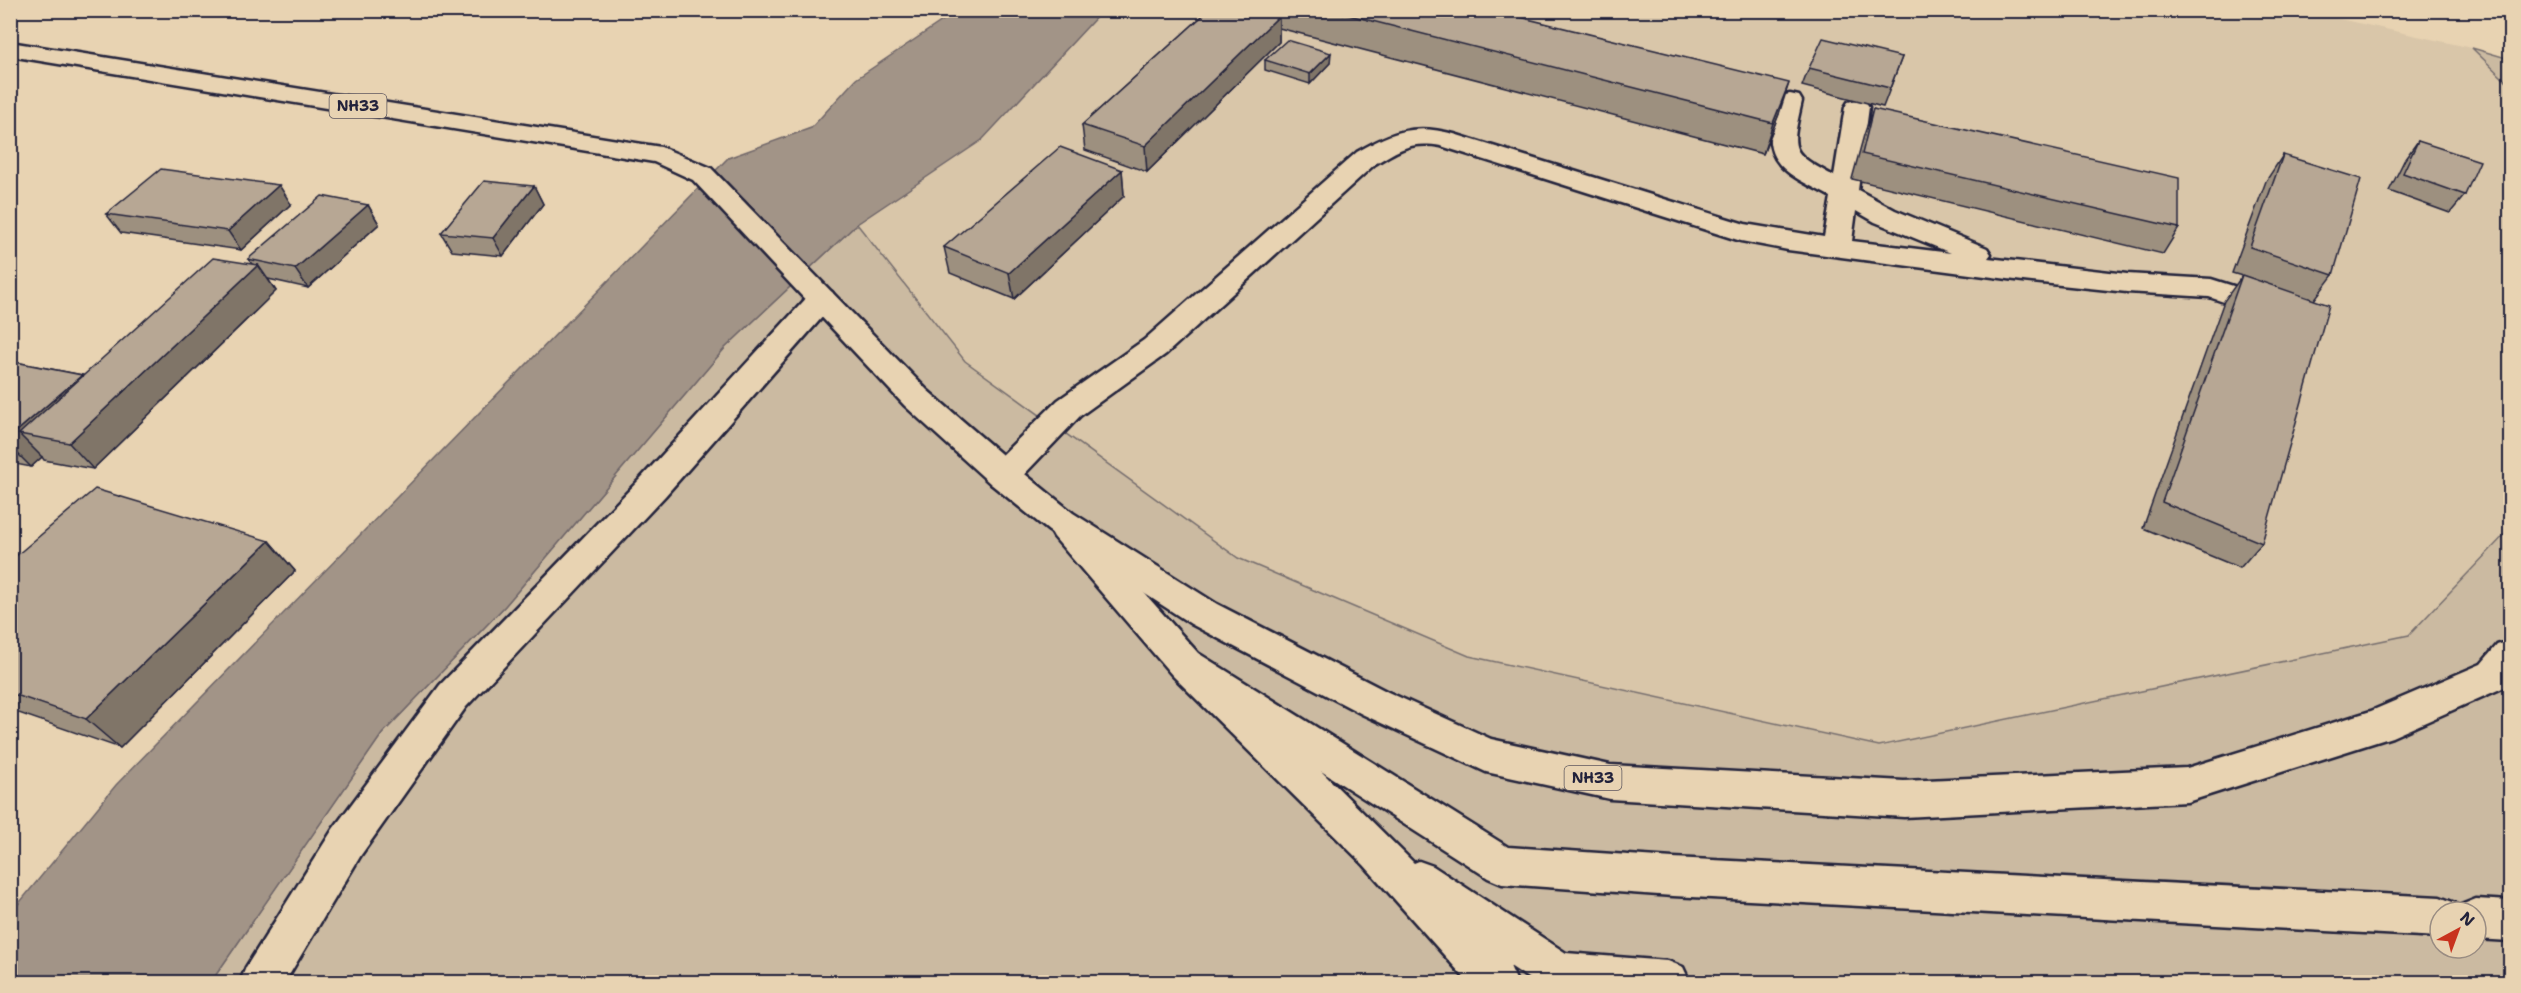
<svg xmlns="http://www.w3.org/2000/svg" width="2521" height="993" font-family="'Shantell Sans',sans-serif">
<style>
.built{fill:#d9c6a9}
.green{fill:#cbbaa1;stroke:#766e6e;stroke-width:1.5;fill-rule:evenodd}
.water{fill:#a29487;stroke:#6f6669;stroke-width:1.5}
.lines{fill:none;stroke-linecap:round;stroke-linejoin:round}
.minor-casing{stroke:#22223b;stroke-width:5}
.highway-casing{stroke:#22223b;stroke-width:5}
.minor{fill:#e8d3b2;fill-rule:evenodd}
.highway{fill:#e8d3b2;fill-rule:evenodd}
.wall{fill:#9d907f;stroke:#22223b;stroke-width:1.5}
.shaded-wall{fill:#807568;stroke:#22223b;stroke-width:1.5}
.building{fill:#b7a794;stroke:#22223b;stroke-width:1.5}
.labels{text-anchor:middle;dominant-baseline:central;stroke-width:4.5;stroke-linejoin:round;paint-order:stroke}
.shield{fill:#e8d3b2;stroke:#5d575f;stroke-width:1.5}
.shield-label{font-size:15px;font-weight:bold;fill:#22223b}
</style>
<rect width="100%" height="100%" fill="#e8d3b2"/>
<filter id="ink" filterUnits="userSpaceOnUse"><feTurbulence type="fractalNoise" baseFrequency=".0167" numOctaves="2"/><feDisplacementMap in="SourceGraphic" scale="12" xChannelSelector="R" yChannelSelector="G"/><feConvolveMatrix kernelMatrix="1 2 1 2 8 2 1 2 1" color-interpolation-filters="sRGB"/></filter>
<g filter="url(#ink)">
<path class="built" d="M1102,11H2303L2472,48L2510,85V529L2409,635L1879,746L1469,656L1238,558L965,361L857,224L982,140Z"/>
<path class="green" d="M2472,48L2510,59V85Z
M857,224L965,361L1238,558L1469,656L1879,746L2409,635L2510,529V982H211L382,734L505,606L725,348ZM2440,912H2476V948H2440Z"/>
<path class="water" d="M957,11H1102L982,140L857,224L725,348L505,606L382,734L211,982H11V913L116,785L728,158L811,128L856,79Z"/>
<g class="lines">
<g class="minor-casing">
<path id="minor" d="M1790,94L1799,96L1802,101C1791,151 1788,151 1834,176L1845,107L1848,102L1857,100L1866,102L1869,107L1858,190L1895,210L1987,248L1991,254L1988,258L2127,274L2211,279L2281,301L2286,308L2281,315L2271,318L2209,297L2127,292L2023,281L1788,250L1741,241L1441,146C1411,141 1400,149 1375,164L1166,354L1080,416L1015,484L1003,487L991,484L987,475L991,466L1058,400L1144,340L1357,152C1392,132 1413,123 1454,134L1745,224L1824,237L1831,197C1799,179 1760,167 1772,123C1774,114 1776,104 1781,96ZM1856,211L1875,222L1951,253L1852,241Z
M822,289L832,292L836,299L832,306L665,496L466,707L361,855L285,982H240L246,967L333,829L440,685L641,478L812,292Z
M1066,515L1078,519L1198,653L1508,847L1673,858L2440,897L2455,903L2458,911L2461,905L2476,899L2510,901V941L2476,939V912H2440V937L1673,896L1502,884L1488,878L1321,771L1414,863L1419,861L1433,866L1566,953L1668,961L1683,967L1690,982H1534L1510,966L1517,982H1468L1364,865L1172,675L1054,537L1049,528L1054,519Z"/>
</g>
<g class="highway-casing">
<path id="highway" d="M10,42L661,147L711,168L927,390L1015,466L1073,513L1217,604L1388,692L1491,739L1610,765L1904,781L2187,768L2371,711L2481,664L2497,645L2510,641V682L2507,686L2392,737L2187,802L1904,817L1610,799L1486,772L1362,714L1191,624L1049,531L991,484L905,406L693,180L654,162L10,56Z"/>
</g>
<use href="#minor" class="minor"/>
<use href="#highway" class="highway"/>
</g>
<path class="wall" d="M1209,10H1491L1779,114L1763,154L1279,28V42L1147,172L1085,150L1082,125Z
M1902,57L1883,107L1802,86L1809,68Z
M1265,60L1330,63L1310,84L1265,70Z
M1873,109L2179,228L2163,254L1852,179L1864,135Z
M2418,141L2465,195L2450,213L2389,191L2405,159Z
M2283,155L2333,275L2314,300L2262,543L2240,568L2143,528L2224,301L2242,276L2232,273L2266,181Z
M1122,170L1124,196L1014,299L950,273L944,247Z
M534,186L543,204L503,256L452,251L441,233Z
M291,204L241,250L121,233L106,214Z
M368,205L379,224L308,288L268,279L276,291L93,469L44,460L42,457L31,467L10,463V361L82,375L83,376L252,264L248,259Z
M269,541L295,571L120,748L10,710V561Z"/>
<path class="shaded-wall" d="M1279,16V42L1147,172L1145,146Z
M1331,53L1330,63L1310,84V74Z
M1789,83L1779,114L1763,154L1773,123Z
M1122,170L1124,196L1014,299L1009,273Z
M279,185L291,204L241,250L228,231Z
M534,186L543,204L503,256L493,238Z
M368,205L379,224L308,288L295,269Z
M258,265L276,291L93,469L69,443Z
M82,375L105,401L19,434L42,457L31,467L10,446V437Z
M269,541L295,571L120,748L86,719Z"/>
<path class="building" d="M1209,10H1259L1279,16L1145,146L1082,125Z
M1329,10H1491L1789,83L1773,123Z
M1823,38L1902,57L1890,88L1809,68Z
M1287,40L1331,53L1310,74L1265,60Z
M1873,109L2179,178V228L1862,154Z
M2418,141L2480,161L2465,195L2403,173Z
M1060,147L1122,170L1009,273L944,247Z
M2283,155L2361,179L2333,275L2250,247Z
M161,169L279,185L228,231L106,214Z
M484,181L534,186L493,238L441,233Z
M322,196L368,205L295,269L248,259Z
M213,258L258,265L69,443L19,434Z
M2242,275L2329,305L2262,543L2162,502Z
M10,361L82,375L10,437Z
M95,489L269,541L86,719L10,693V561Z"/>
</g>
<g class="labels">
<g class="shield">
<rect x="329.5" y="94" width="57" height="24" rx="4.5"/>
<rect x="1564.5" y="766" width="57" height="24" rx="4.5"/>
</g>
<g class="shield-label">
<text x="358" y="106">NH33</text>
<text x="1593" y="778">NH33</text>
</g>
</g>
<rect width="2521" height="993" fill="none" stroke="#e8d3b2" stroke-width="36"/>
<rect x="18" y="18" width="2485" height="957" fill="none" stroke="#22223b" stroke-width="2" filter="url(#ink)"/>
<g transform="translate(2458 930) rotate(41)"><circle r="28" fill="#e8d3b2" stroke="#998c82" stroke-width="1.5"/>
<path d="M0-4.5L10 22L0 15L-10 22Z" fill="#c8321e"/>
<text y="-9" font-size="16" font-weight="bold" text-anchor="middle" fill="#22223b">N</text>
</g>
</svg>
